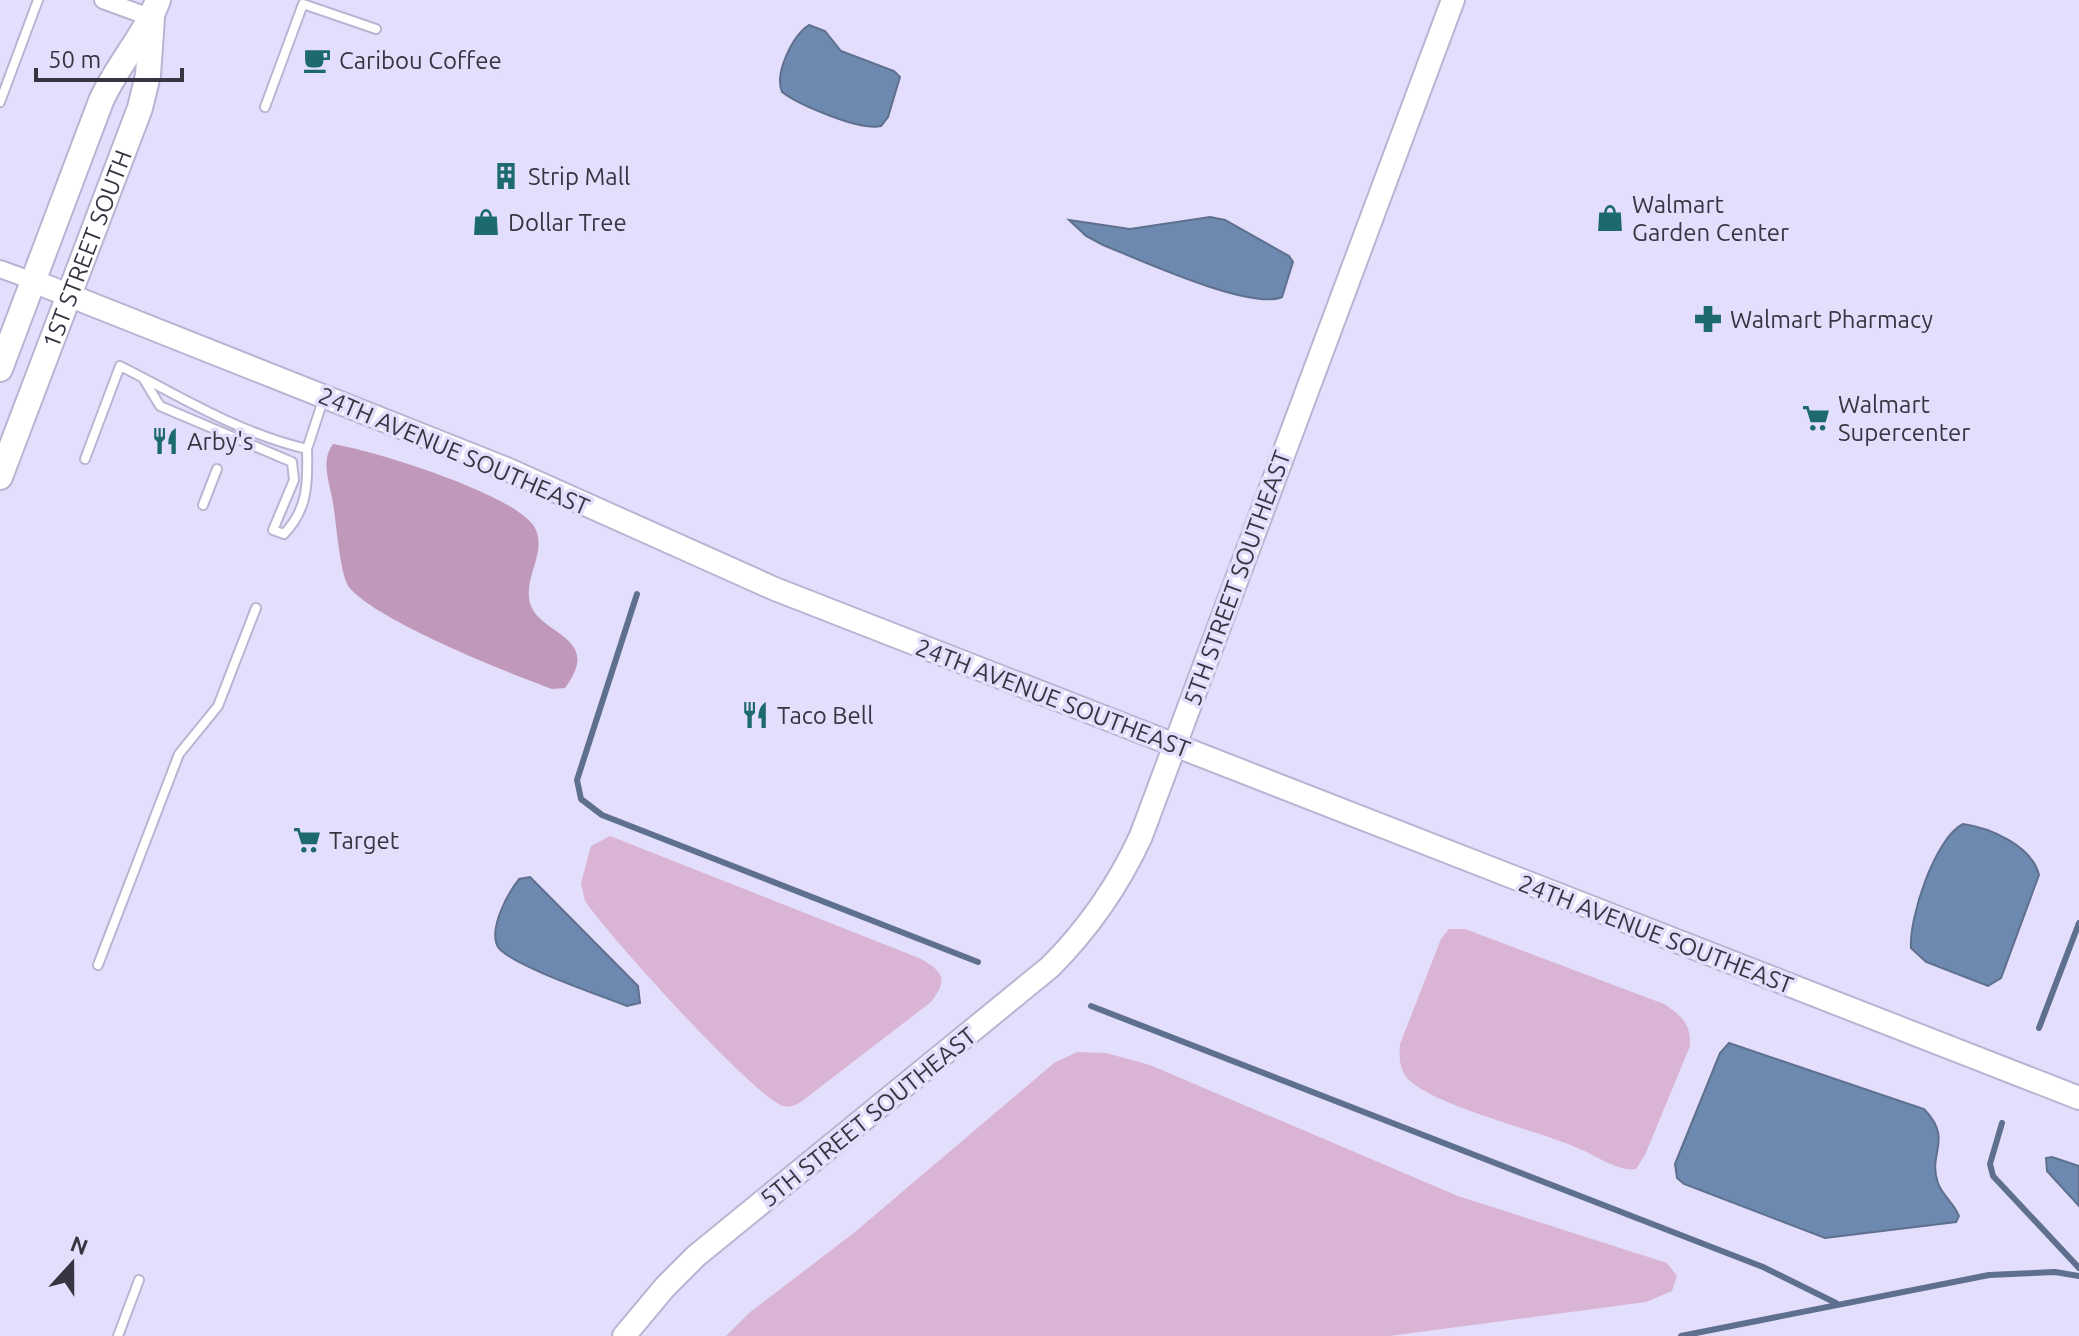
<svg xmlns="http://www.w3.org/2000/svg" width="2079" height="1336" font-family="Ubuntu,sans-serif">
<style>
.green{fill:#dab4d4}
.forest{fill:#c098b9}
.water{fill:#6e89af;stroke:#5e708e;stroke-width:2}
.lines{fill:none;stroke-linecap:round;stroke-linejoin:round}
.stream{stroke:#5e708e;stroke-width:6}
.lane-casing{stroke:#bab4d2;stroke-width:12}
.street-casing{stroke:#bab4d2;stroke-width:20}
.secondary-casing{stroke:#bab4d2;stroke-width:26}
.primary-casing{stroke:#bab4d2;stroke-width:28}
.lane{stroke:#fff;stroke-width:8}
.street{stroke:#fff;stroke-width:16}
.secondary{stroke:#fff;stroke-width:22}
.primary{stroke:#fff;stroke-width:24}
.labels{text-anchor:middle;dominant-baseline:central;stroke-width:7;stroke-linejoin:round;paint-order:stroke}
.poi-label{font-size:24px;fill:#373541;stroke:#e4defd;text-anchor:start}
.street-label{font-size:24px;fill:#373541;stroke:#e4defd}
</style>
<rect width="100%" height="100%" fill="#e4defd"/>
<path class="green" d="M610,836L919,958C943,971 949,979 931,1002L810,1095C802,1101 793,1109 783,1106C752,1095 608,935 585,901L581,883L591,846Z
M1449,929H1465L1664,1004C1682,1016 1691,1024 1690,1046L1645,1155L1636,1169C1618,1172 1597,1156 1580,1149C1540,1131 1434,1106 1408,1079C1399,1069 1399,1056 1400,1044L1441,939Z
M1077,1052L1106,1053L1150,1065L1458,1196L1667,1263L1677,1276L1672,1291L1646,1302L1389,1336H726L749,1313L855,1232L1054,1063Z"/>
<path class="forest" d="M333,444C372,450 518,495 535,528C548,553 521,580 531,606C543,636 603,637 565,688L552,689C508,673 375,620 349,587C340,576 336,520 333,503C330,484 320,461 333,444Z"/>
<path class="water" d="M809,25L825,31L841,51L894,71L900,77L888,117L881,126C860,131 799,105 782,92C774,73 793,35 809,25Z
M1210,217L1225,220L1289,256L1293,262L1282,297C1251,311 1138,259 1103,245L1086,236L1069,220L1130,229Z
M1963,824C1991,828 2032,846 2039,875L2001,978L1988,986L1926,962L1911,948C1909,917 1935,838 1963,824Z
M530,877L638,986L640,1003L627,1006C602,996 510,965 498,947C488,929 508,893 519,879Z
M1729,1043L1924,1109C1954,1140 1927,1153 1938,1183C1942,1195 1954,1203 1959,1216L1956,1222L1825,1238L1684,1184L1677,1178L1675,1164L1720,1053Z
M2052,1157L2079,1166V1206L2047,1171L2046,1158Z"/>
<g class="lines">
<path class="stream" d="M637,594L577,780L581,799L602,815L978,962
M1091,1006L1763,1267L1836,1303
M2039,1028L2079,923
M2002,1123L1990,1164L1993,1176L2079,1268
M1681,1336L1989,1275L2055,1272L2079,1276"/>
<g class="lane-casing">
<path id="lane" d="M0,102L38,0
M265,107L303,4L376,29
M307,449L324,397
M85,459L120,366C182,397 238,433 307,449C308,483 308,509 284,534L273,530L294,480L292,462L160,406L143,378
M203,505L217,469
M98,965L179,754L218,706L256,608
M118,1336L139,1280"/>
</g>
<g class="street-casing">
<path id="street" d="M103,0L152,18
M0,269L33,281"/>
</g>
<g class="secondary-casing">
<path id="secondary" d="M33,281L509,470L775,589L2079,1098
M624,1336L665,1287L696,1256L1050,967C1089,928 1118,886 1141,836L1453,0"/>
</g>
<g class="primary-casing">
<g id="primary">
<path d="M0,369L101,101C117,65 145,36 158,0"/>
<path id="s1" d="M0,477L140,108L148,75L152,18"/>
</g>
</g>
<use href="#lane" class="lane"/>
<use href="#street" class="street"/>
<use href="#secondary" class="secondary"/>
<use href="#primary" class="primary"/>
</g>
<defs>
<g id="cafe-bare" transform="scale(2.16)"><path d="M-5.5-4.5H6V0H3Q3 3.5 0 3.5H-2.5Q-5.5 3.5-5.5 0ZM3-3.2v2h1.7v-2ZM-6 4.5H4V6H-6Z" fill="#1c696e" stroke="#e4defd" stroke-width="2.5" paint-order="stroke"/></g>
<g id="building-bare" transform="scale(2.16)"><path d="M-4-6H4V6H1V3H-1V6H-4ZM-2.5-4.3h1.7v1.8h-1.7ZM.8-4.3h1.7v1.8H.8ZM-2.5-1h1.7V.8h-1.7ZM.8-1h1.7V.8H.8Z" fill="#1c696e" stroke="#e4defd" stroke-width="2.5" paint-order="stroke"/></g>
<g id="shop-bare" transform="scale(2.16)"><path d="M-5-2.5h2.3a2.7 3.5 0 0 1 5.4 0H5L5.5 6h-11ZM-1.5-2.5h3a1.5 2.3 0 0 0-3 0Z" fill="#1c696e" stroke="#e4defd" stroke-width="2.5" paint-order="stroke"/></g>
<g id="pharmacy-bare" transform="scale(2.16)"><path d="M-2-6h4v4h4v4h-4v4h-4v-4h-4v-4h4Z" fill="#1c696e" stroke="#e4defd" stroke-width="2.5" paint-order="stroke"/></g>
<g id="supermarket-bare" transform="scale(2.16)"><path d="M-6-5.5h2.5l.6 2H6L4.5 2H-2.5L-4.4-4H-6ZM-1.5 3.2a1.3 1.3 0 1 0 .1 0ZM3 3.2a1.3 1.3 0 1 0 .1 0Z" fill="#1c696e" stroke="#e4defd" stroke-width="2.5" paint-order="stroke"/></g>
<g id="restaurant-bare" transform="scale(2.16)"><path d="M-5-6h1v4h1v-4h1v4h1v-4h1v5L-1.5 .5V6h-2V.5L-5-1ZM5-6V6H3V1.5H1.5Q1.5-4 5-6Z" fill="#1c696e" stroke="#e4defd" stroke-width="2.5" paint-order="stroke"/></g>
</defs>
<g fill-rule="evenodd">
<use href="#cafe-bare" x="317" y="60"/>
<use href="#building-bare" x="506" y="176"/>
<use href="#shop-bare" x="1610" y="218"/>
<use href="#shop-bare" x="486" y="222"/>
<use href="#pharmacy-bare" x="1708" y="319"/>
<use href="#supermarket-bare" x="1816" y="418"/>
<use href="#restaurant-bare" x="165" y="441"/>
<use href="#restaurant-bare" x="755" y="715"/>
<use href="#supermarket-bare" x="307" y="840"/>
</g>
<g class="labels">
<g class="poi-label">
<text x="339" y="60">Caribou Coffee</text>
<text x="528" y="176">Strip Mall</text>
<text x="1632" y="204">Walmart<tspan x="1632" dy="28">Garden Center</tspan></text>
<text x="508" y="222">Dollar Tree</text>
<text x="1730" y="319">Walmart Pharmacy</text>
<text x="1838" y="404">Walmart<tspan x="1838" dy="28">Supercenter</tspan></text>
<text x="187" y="441">Arby's</text>
<text x="777" y="715">Taco Bell</text>
<text x="329" y="840">Target</text>
</g>
<g class="street-label">
<text stroke="none"><textPath href="#s1" startOffset="244">1ST STREET SOUTH</textPath></text>
<text transform="translate(454 451) rotate(23)">24TH AVENUE SOUTHEAST</text>
<text transform="translate(1237 578) rotate(-70)">5TH STREET SOUTHEAST</text>
<text transform="translate(1053 698) rotate(21)">24TH AVENUE SOUTHEAST</text>
<text transform="translate(1656 934) rotate(21)">24TH AVENUE SOUTHEAST</text>
<text transform="translate(868 1117) rotate(-39)">5TH STREET SOUTHEAST</text>
</g>
</g>
<g transform="translate(72 1264) rotate(21)" stroke="#e4defd" stroke-width="6" paint-order="stroke">
<path d="M0-6L14 30L0 20L-14 30Z" fill="#373541"/>
<text y="-12" font-size="22" font-weight="bold" text-anchor="middle" fill="#373541">N</text>
</g>
<path d="M36 68v12h146v-12" fill="none" stroke="#373541" stroke-width="4"/>
<text x="48" y="68" font-size="24" fill="#373541" stroke="#e4defd" stroke-width="6" paint-order="stroke">50 m</text>
</svg>
